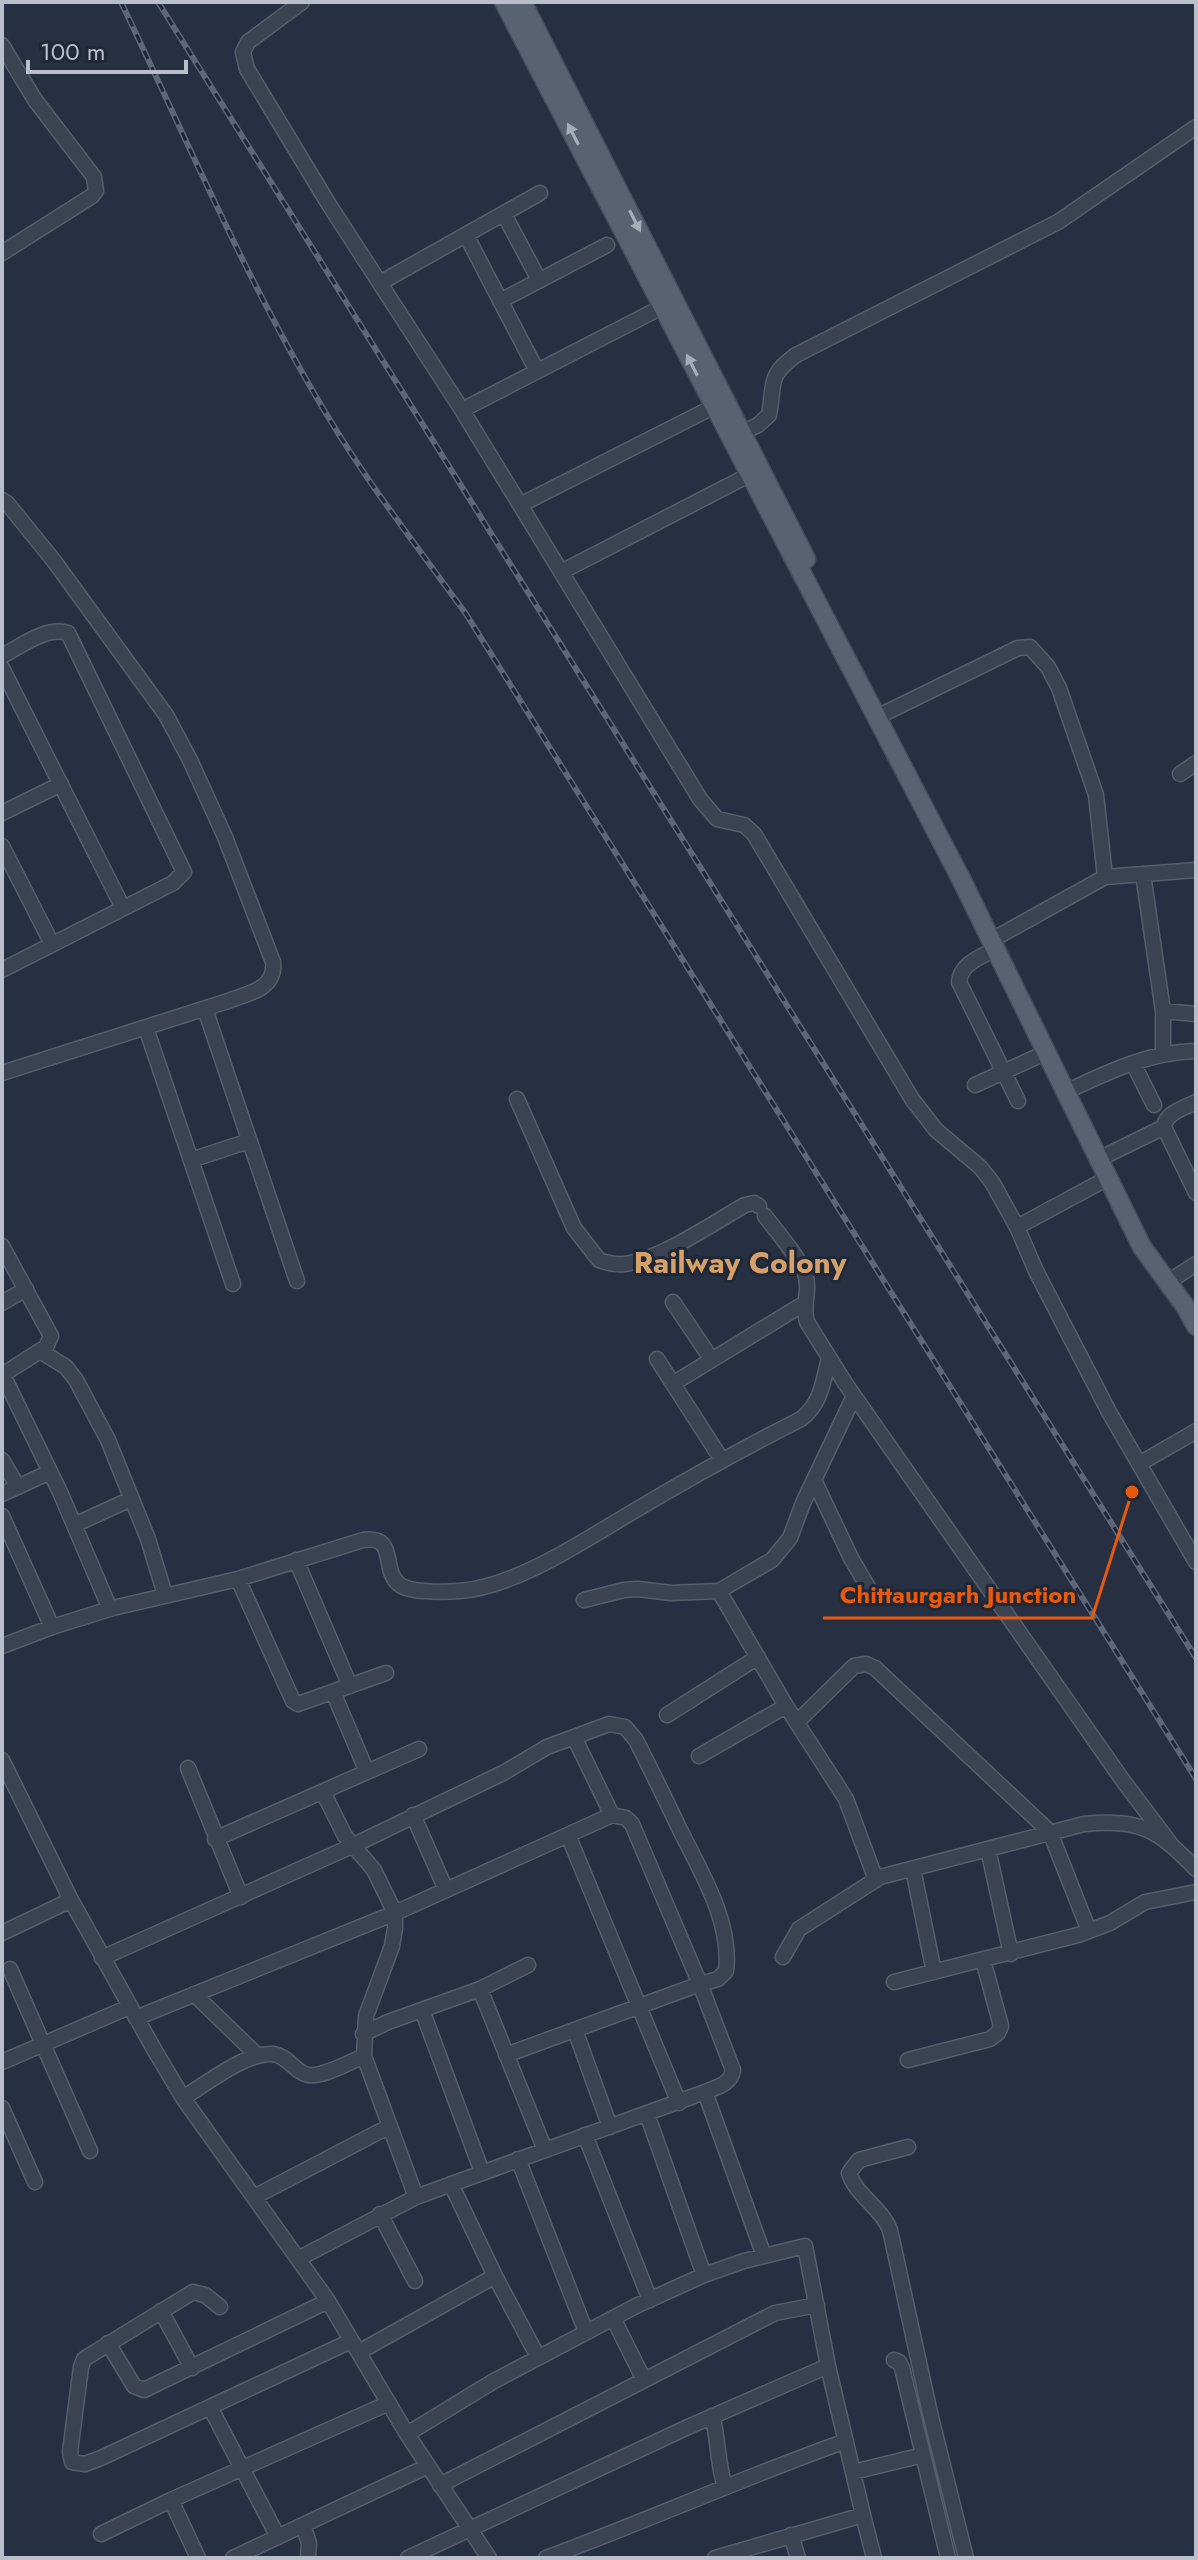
<svg xmlns="http://www.w3.org/2000/svg" width="1198" height="2560" font-family="Jost,sans-serif">
<style>
.lines{fill:none;stroke-linecap:round;stroke-linejoin:round}
.minor-casing{stroke:#565e6c;stroke-width:17}
.major-casing{stroke:#454c5b;stroke-width:21}
.minor{stroke:#3b4352;stroke-width:14}
.major{stroke:#596272;stroke-width:18}
.rail-casing{stroke:#5d6779;stroke-width:6}
.rail{stroke:#202837;stroke-width:3;stroke-dasharray:9;stroke-linecap:butt}
.oneway{fill:#a5acba}
.labels{text-anchor:middle;dominant-baseline:central;stroke-width:6;stroke-linejoin:round;paint-order:stroke}
.district-label{font-size:30px;font-weight:bold;fill:#d6a069;stroke:#202837}
.leader{fill:none;stroke:#e8590c;stroke-width:3}
.callout-dot{fill:#e8590c;stroke:#202837;stroke-width:3}
.callout-label{font-size:24px;text-anchor:middle;font-weight:bold;fill:#e8590c;stroke:#202837;stroke-width:6;stroke-linejoin:round;paint-order:stroke}
</style>
<rect width="100%" height="100%" fill="#273042"/>
<g class="lines">
<g class="minor-casing">
<path id="minor" d="M302,2L248,42L243,52L247,69L328,203L462,410L700,799L717,819L744,825L754,834L912,1099L936,1130L980,1167L992,1182L1017,1227L1036,1271L1109,1412L1196,1562
M2,45L35,100L94,177L96,191L92,196L2,253
M504,214L539,280
M466,235L537,371
M380,283L540,193
M500,301L607,245
M462,410L662,307
M735,436L758,425L769,415C775,383 767,376 796,355L1058,222L1196,127
M2,500L7,503L54,561L166,715L190,760L225,837L273,962C276,989 249,993 228,1001L2,1073
M520,505L713,407
M561,572L749,475
M2,656C21,646 47,626 68,633L184,872L173,883L2,970
M2,668L123,908
M883,714L1018,648L1030,647L1048,667L1059,688L1096,795L1105,877
M1180,774L1196,763
M2,813L61,784
M2,846L52,944
M1143,874L1163,1011L1196,1014
M997,937L1105,877L1196,870
M995,949C980,958 961,963 959,982L1018,1101
M205,1009L297,1281
M146,1028L233,1284
M1163,1053V1011
M1133,1063L1154,1105
M975,1085L1045,1053
M1072,1089C1112,1070 1151,1052 1196,1051
M517,1099L574,1228L599,1260C607,1263 616,1265 624,1264C660,1260 713,1223 745,1205L754,1203L759,1206
M1164,1127L1196,1193
M1105,1156L1164,1127C1165,1113 1184,1108 1196,1102
M191,1160L249,1141
M765,1216C777,1232 801,1259 806,1277C810,1292 802,1306 807,1322L845,1383L1124,1782L1170,1843
M1017,1227L1108,1178
M2,1246L51,1336L46,1347L2,1375
M1168,1282L1196,1264
M673,1302L712,1360
M2,1303L26,1289
M40,1351L66,1367L76,1380L108,1440L148,1539L165,1595
M657,1359L722,1460
M3,1375L60,1492L110,1609
M674,1383L805,1303
M2,1460L18,1487
M1139,1464L1196,1431
M814,1480L851,1558L872,1594
M2,1494L50,1472
M2,1516L52,1627
M74,1525L131,1499
M296,1560L350,1686
M238,1579L293,1701L298,1704L386,1673
M719,1591L786,1706L846,1799L876,1880
M584,1600L624,1590L638,1589L671,1593L719,1591L772,1560L790,1538L803,1503L854,1396
M2,1646L52,1627L113,1608L238,1579L363,1540C399,1535 380,1571 400,1585C411,1593 446,1592 460,1591C520,1586 589,1537 641,1507C693,1476 746,1447 801,1419C821,1404 823,1382 829,1358
M333,1692L367,1772
M667,1715L758,1657
M797,1722L854,1666L866,1664L875,1668L1050,1832L1089,1931
M574,1737L612,1815
M699,1756L786,1706
M2,1760L71,1900L155,2051L183,2098L328,2301L407,2434L489,2558
M188,1768L241,1897
M323,1792L345,1836L374,1870L395,1913V1928L392,1946L366,2016L364,2056
M413,1815L446,1890
M568,1835L679,2103
M215,1839L419,1749
M988,1849L1011,1954
M913,1869L934,1972
M2,1933L71,1900
M783,1957L799,1929L880,1877L1084,1824C1141,1819 1157,1829 1196,1869
M102,1958L352,1846L503,1773L547,1747L609,1724L625,1727L636,1740C651,1770 666,1800 680,1830C701,1872 732,1922 726,1971L718,1979L700,1984L733,2070C731,2084 717,2087 705,2092
M10,1969L90,2151
M894,1982L1078,1935L1110,1923L1145,1902L1196,1892
M480,1989L545,2150
M194,1994L258,2056
M422,2010L482,2172
M136,2018L395,1913L612,1815L626,1818L632,1824L700,1984L506,2055
M575,2030L610,2127
M363,2034L388,2022L480,1989L528,1965
M908,2060L990,2039L998,2033L1001,2026L983,1960
M2,2062L129,2007
M183,2098C206,2084 246,2052 273,2054C287,2056 293,2069 305,2074C318,2080 350,2062 364,2056L416,2197L705,2092L764,2256
M2,2108L35,2182
M647,2114L704,2275
M585,2135L650,2300
M908,2147L859,2160L849,2173C856,2196 882,2208 890,2230L930,2413L966,2558
M518,2159L586,2332
M451,2184L495,2276L538,2357
M254,2197L390,2126
M380,2214L415,2281
M298,2259L416,2197
M220,2307L205,2295L193,2292L84,2359L81,2367L70,2452L72,2462L85,2464L101,2458L351,2341
M161,2311L192,2368
M613,2318L644,2380
M108,2343L134,2386L144,2390L328,2301
M359,2352L495,2276
M894,2360L899,2362L902,2368L948,2558
M210,2407L278,2537
M712,2416C719,2440 717,2463 725,2487
M407,2434L494,2381L638,2305L704,2275L744,2261L805,2246L828,2366L863,2515
M853,2472L923,2455
M440,2485L775,2313L817,2305
M171,2500L198,2558
M303,2525L309,2543L308,2558
M101,2534L171,2500L389,2403
M791,2535L798,2558
M233,2558L428,2466
M408,2558L688,2427L828,2366
M546,2558C647,2521 744,2477 846,2441
M715,2558L863,2515L874,2558"/>
</g>
<g class="major-casing">
<path id="major" d="M504,2L960,877L1142,1247L1185,1306L1196,1326
M522,2L806,559"/>
</g>
<use href="#minor" class="minor"/>
<use href="#major" class="major"/>
<g class="rail-casing">
<path id="rail" d="M121,2C188,142 249,287 330,420C371,488 420,550 466,614L1196,1779
M158,2L1196,1658"/>
</g>
<use href="#rail" class="rail"/>
</g>
<defs><path id="oneway-solid" d="M-6-.8H1V-3.2L6.5 0L1 3.2V.8H-6Z" transform="scale(2)"/></defs>
<g class="oneway">
<use href="#oneway-solid" transform="translate(573 134) rotate(-117)"/>
<use href="#oneway-solid" transform="translate(635 221) rotate(63)"/>
<use href="#oneway-solid" transform="translate(692 365) rotate(-117)"/>
</g>
<g class="labels">
<g class="district-label">
<text x="740" y="1262">Railway Colony</text>
</g>
</g>
<path class="leader" d="M1132 1492L1092 1618H823"/>
<circle class="callout-dot" cx="1132" cy="1492" r="8"/>
<g class="callout-label">
<text x="958" y="1603">Chittaurgarh Junction</text>
</g>
<rect width="1198" height="2560" fill="none" stroke="#b8becc" stroke-width="8"/>
<path d="M28 60v12h158v-12" fill="none" stroke="#b8becc" stroke-width="4"/>
<text x="40" y="60" font-size="24" fill="#b8becc" stroke="#202837" stroke-width="6" paint-order="stroke">100 m</text>
</svg>
